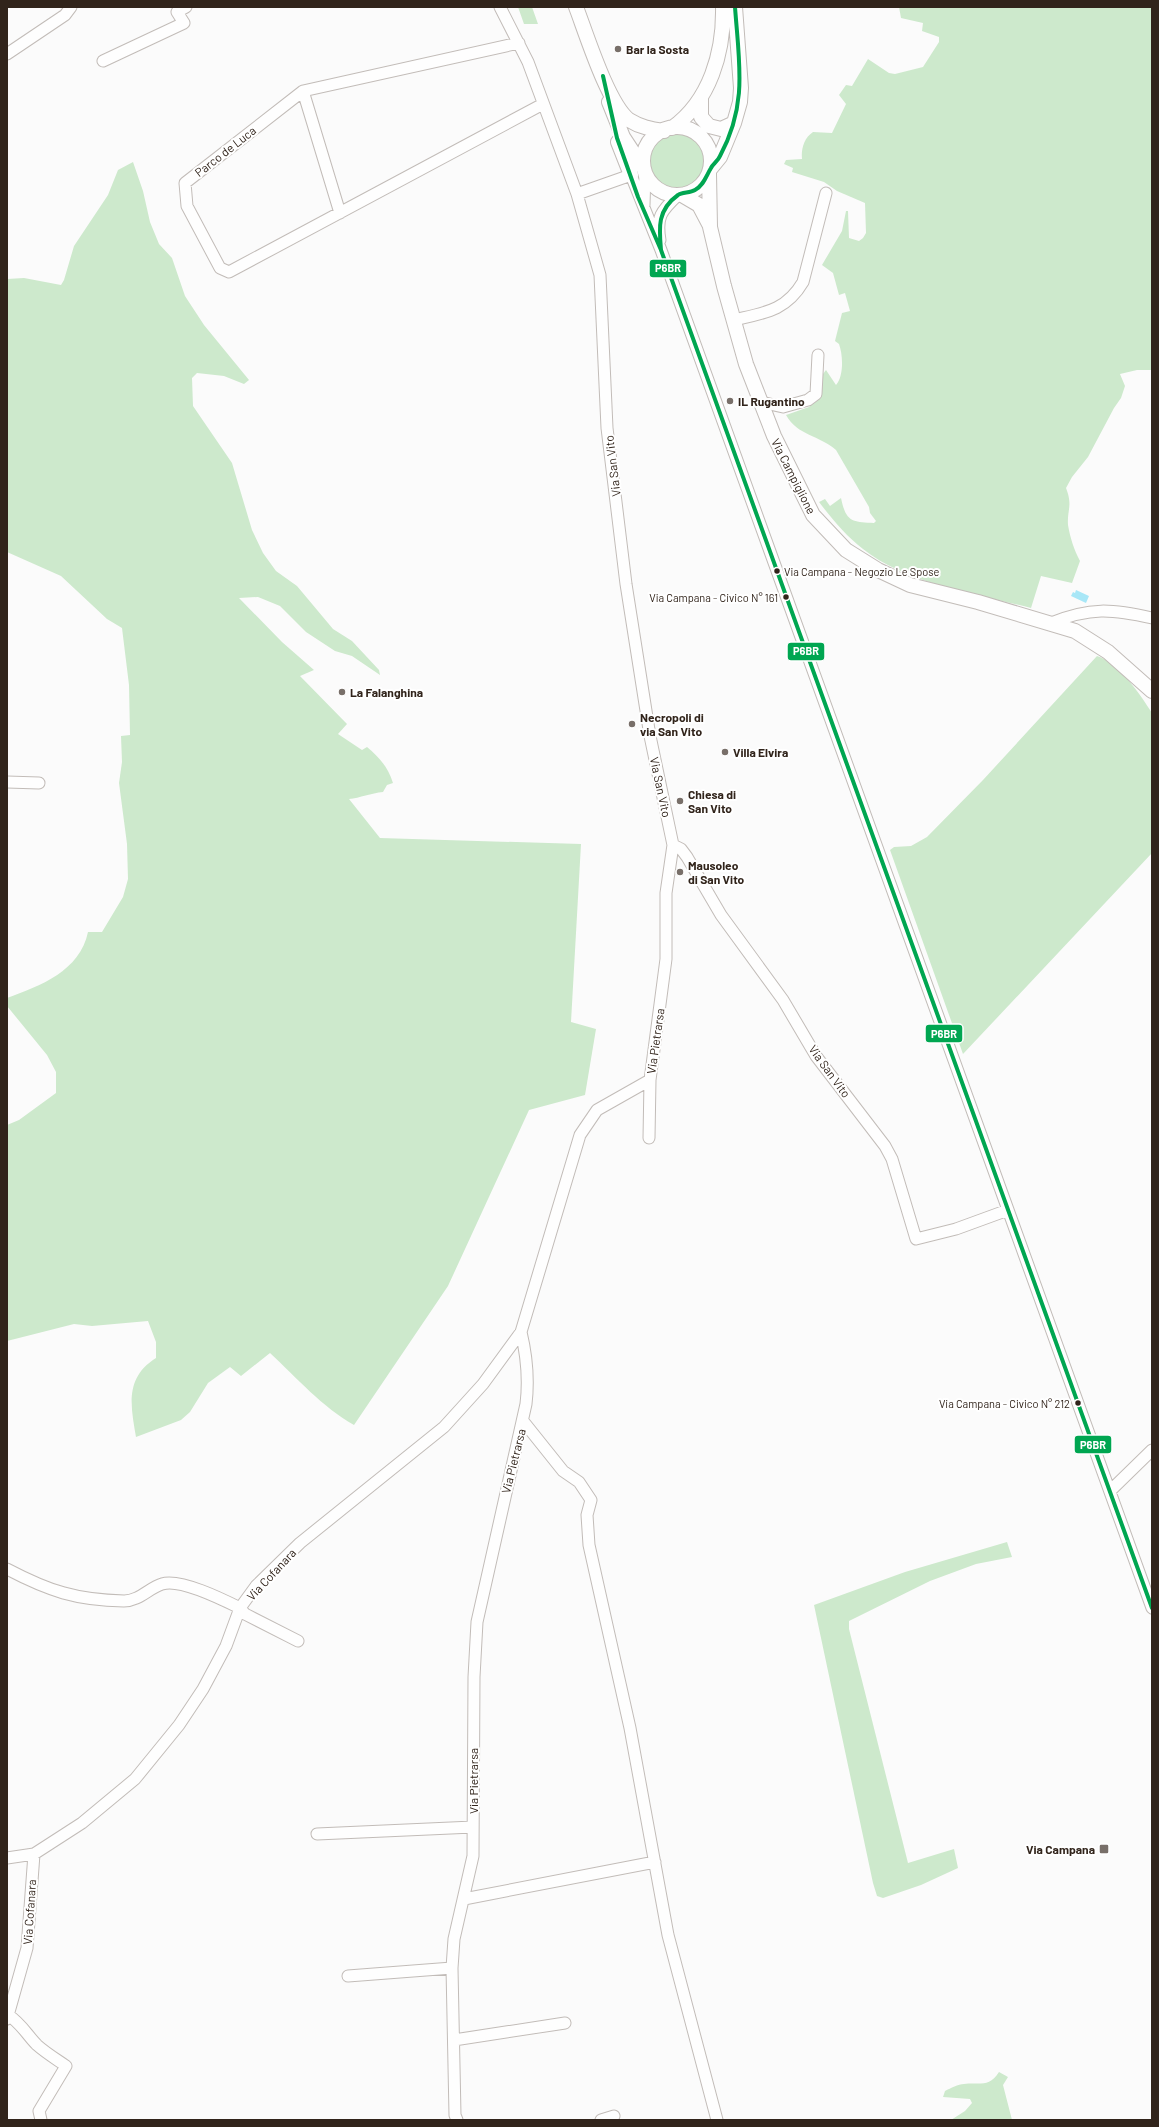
<svg xmlns="http://www.w3.org/2000/svg" width="1159" height="2127" font-family="Barlow,sans-serif">
<style>
.green{fill:#cde9cc}
.water{fill:#a8e7f7}
.lines{fill:none;stroke-linecap:round;stroke-linejoin:round}
.minor-casing{stroke:#c2bcb8;stroke-width:13}
.major-casing{stroke:#c2bcb8;stroke-width:16}
.minor{stroke:#fefefe;stroke-width:11}
.major{stroke:#fefefe;stroke-width:14}
.bus-1-casing{stroke:#fff;stroke-width:7}
.bus-1{stroke:#00a651;stroke-width:4}
.poi-dot{fill:#786f69;stroke:#fff;stroke-width:1.5}
.bus-dot{fill:#31241b;stroke:#fff;stroke-width:1.5}
.labels{text-anchor:middle;dominant-baseline:central;stroke-width:4;stroke-linejoin:round;paint-order:stroke}
.bus-label{font-size:11px;fill:#31241b;stroke:#fff;text-anchor:end}
.poi-label{font-size:12px;font-weight:bold;fill:#31241b;stroke:#fff;text-anchor:start}
.street-label{font-size:12px;fill:#31241b;stroke:#fff}
.line-badge{stroke:#fff;stroke-width:1.5}
.badge-label{font-size:11px;text-anchor:middle;font-weight:bold;fill:#fff}
</style>
<rect width="100%" height="100%" fill="#fbfbfb"/>
<path class="green" d="M518,7H532L538,24H524Z
M899,7H1152V370H1137L1120,374L1125,386L1121,398L1114,408L1088,457L1072,477L1066,488C1073,506 1067,509 1068,525C1070,537 1074,550 1080,561L1072,583L1041,576L1031,608C977,594 907,584 863,549C846,536 832,519 819,502L825,499L830,506L841,498C846,522 852,522 874,523L876,521L870,513L869,507L836,450C819,435 798,436 786,415L809,407L813,403L819,395L820,378L826,370L836,385C844,376 843,355 839,344L835,341L842,313L850,311L845,293L839,295L833,273L822,265L842,231L846,211H848L849,238L859,241L863,238L866,233L865,203L837,191L824,182L792,172L793,168L784,164L786,160L802,159C801,149 804,138 813,132L832,133L846,104L839,95L846,85L852,86L868,59L889,73L895,74L923,67L939,42V37L922,31L923,23L901,18Z
M650 161a28 28 0 1 1 56 0a28 28 0 1 1-56 0Z
M133,162L143,191L150,222L159,244L172,258L185,296L204,325L249,380L244,384L224,376L197,373L192,378L193,406L232,463L252,530L263,553L276,571L297,586L333,629L352,641L379,670L380,675L352,656L335,651L306,632L280,606L258,597L239,598L282,642L314,670L300,676L347,724L338,734L362,750L367,747C379,757 388,767 393,783L387,785L383,792C371,793 360,798 349,799L380,838L581,844L571,1022L596,1029L585,1095L529,1110L448,1286L354,1425C322,1407 297,1378 270,1353L241,1376L230,1367L208,1383L190,1412L181,1420L136,1437C131,1407 124,1378 156,1358V1342L148,1321L92,1326L74,1324L7,1341V1125L19,1120L56,1093V1072L47,1055L7,1006V998C40,986 80,971 88,932H102L123,897L128,879L127,844L119,783L122,762L121,736L130,735L129,685L122,628L107,619L61,576L7,552V279L24,278L61,285L64,280L74,246L108,195L118,170Z
M1097,656C1119,663 1140,694 1152,713V853L963,1054L890,850L894,847L911,846L927,837L983,780Z
M1007,1542L1012,1557L976,1564L930,1581L849,1621V1629L908,1863L954,1849L958,1868L921,1885L883,1898L877,1896L873,1883L814,1605L905,1572Z
M999,2072L1008,2077L1003,2085L1012,2120H951L965,2111L972,2103L970,2099L943,2097L945,2091C951,2088 958,2084 964,2084C980,2082 989,2088 999,2072Z"/>
<path class="water" d="M1076,590L1089,596L1086,603L1071,596L1073,592L1075,593Z"/>
<g class="lines">
<g class="minor-casing">
<path id="minor" d="M500,7L528,62L577,194L631,175L661,250L1152,1608
M519,43L303,91L185,183L187,206L220,268L229,272L543,104
M7,54L65,15L71,7
M103,61L184,23L177,12L186,7
M303,91L340,213
M577,194L600,275L607,428L626,584L650,736L673,845L681,849L687,857L721,915L783,1000L816,1056L885,1146L892,1159L916,1239L956,1229L1008,1210
M644,205L645,173
M660,240C656,217 661,211 678,195
M734,320C764,313 786,311 803,282L826,193
M761,402L783,407L808,400L816,394L818,355
M1051,623C1090,607 1112,609 1152,618
M7,782L39,783
M649,1138L650,1080
M523,1421L563,1471L579,1482L591,1500L587,1515L589,1545L630,1728L668,1935L717,2120
M1110,1491L1152,1450
M7,1569C49,1591 76,1600 124,1601C139,1601 149,1588 162,1584C180,1578 224,1600 240,1608L245,1614L298,1641
M317,1834L473,1827
M7,1858L34,1854L82,1823L135,1779L179,1725L203,1689L226,1646L240,1608L256,1586L300,1543L444,1427L483,1384L521,1332
M464,1899L655,1862
M348,1976L452,1968
M8,2015C21,2023 27,2035 37,2045C46,2053 56,2059 66,2066L39,2111L41,2120
M7,2019L27,1948L34,1854
M454,2040L565,2023
M457,2120L455,2115L452,1968L454,1939L473,1856L474,1677L477,1622L526,1404C529,1379 527,1357 521,1332L580,1135L597,1110L650,1080L666,959V893L673,845
M601,2120L614,2116"/>
</g>
<g class="major-casing">
<path id="major" d="M576,7C586,33 608,104 629,120C640,127 651,129 664,131
M701,97V117L709,126L721,129L734,123
M609,102L623,137L644,169
M643 161a34 34 0 1 1 68 0a34 34 0 1 1-68 0Z
M672,128C710,101 724,52 723,7
M618,142L631,175
M711,168L720,157L734,123L740,102L741,88L735,7
M709,174L710,227L724,286L746,364L774,436L813,515L846,550L878,570L910,585L978,602L1075,631L1108,652L1152,691
M682,195L699,205L709,224"/>
</g>
<use href="#minor" class="minor"/>
<use href="#major" class="major"/>
<g class="bus-1-casing">
<path id="bus-1" d="M603,76L617,138L638,197L661,250L1152,1608
M661,250C659,228 657,210 678,195C682,192 690,193 695,190C704,185 706,176 711,168C713,164 718,161 720,156C748,104 739,63 735,7"/>
</g>
<use href="#bus-1" class="bus-1"/>
</g>
<g class="poi-dot">
<circle cx="618" cy="49" r="4"/>
<circle cx="730" cy="401" r="4"/>
<circle cx="342" cy="692" r="4"/>
<circle cx="632" cy="724" r="4"/>
<circle cx="725" cy="752" r="4"/>
<circle cx="680" cy="801" r="4"/>
<circle cx="680" cy="872" r="4"/>
<rect x="1099" y="1844" width="10" height="10" rx="2"/>
</g>
<g class="bus-dot">
<circle cx="777" cy="571" r="3.5"/>
<circle cx="786" cy="597" r="3.5"/>
<circle cx="1078" cy="1403" r="3.5"/>
</g>
<g class="labels">
<g class="bus-label">
<text x="784" y="571" text-anchor="start">Via Campana - Negozio Le Spose</text>
<text x="778" y="597">Via Campana - Civico N° 161</text>
<text x="1070" y="1403">Via Campana - Civico N° 212</text>
</g>
<g class="poi-label">
<text x="626" y="49">Bar la Sosta</text>
<text x="738" y="401">IL Rugantino</text>
<text x="350" y="692">La Falanghina</text>
<text x="640" y="717">Necropoli di<tspan x="640" dy="14">via San Vito</tspan></text>
<text x="733" y="752">Villa Elvira</text>
<text x="688" y="794">Chiesa di<tspan x="688" dy="14">San Vito</tspan></text>
<text x="688" y="865">Mausoleo<tspan x="688" dy="14">di San Vito</tspan></text>
<text x="1095" y="1849" text-anchor="end">Via Campana</text>
</g>
<g class="street-label">
<text transform="translate(225 151) rotate(-38)">Parco de Luca</text>
<text transform="translate(612 466) rotate(-97)">Via San Vito</text>
<text transform="translate(794 476) rotate(63)">Via Campiglione</text>
<text transform="translate(661 787) rotate(78)">Via San Vito</text>
<text transform="translate(655 1041) rotate(-82)">Via Pietrarsa</text>
<text transform="translate(830 1071) rotate(54)">Via San Vito</text>
<text transform="translate(513 1461) rotate(-76)">Via Pietrarsa</text>
<text transform="translate(271 1574) rotate(-47)">Via Cofanara</text>
<text transform="translate(473 1781) rotate(-90)">Via Pietrarsa</text>
<text transform="translate(29 1912) rotate(-86)">Via Cofanara</text>
</g>
</g>
<g class="line-badge">
<rect x="649" y="259" width="38" height="19" rx="4" fill="#00a651"/>
<rect x="787" y="642" width="38" height="19" rx="4" fill="#00a651"/>
<rect x="925" y="1024" width="38" height="19" rx="4" fill="#00a651"/>
<rect x="1074" y="1435" width="38" height="19" rx="4" fill="#00a651"/>
</g>
<g class="badge-label">
<text x="668" y="272">P6BR</text>
<text x="806" y="655">P6BR</text>
<text x="944" y="1038">P6BR</text>
<text x="1093" y="1449">P6BR</text>
</g>
<rect width="1159" height="2127" fill="none" stroke="#31241b" stroke-width="16"/>
</svg>
